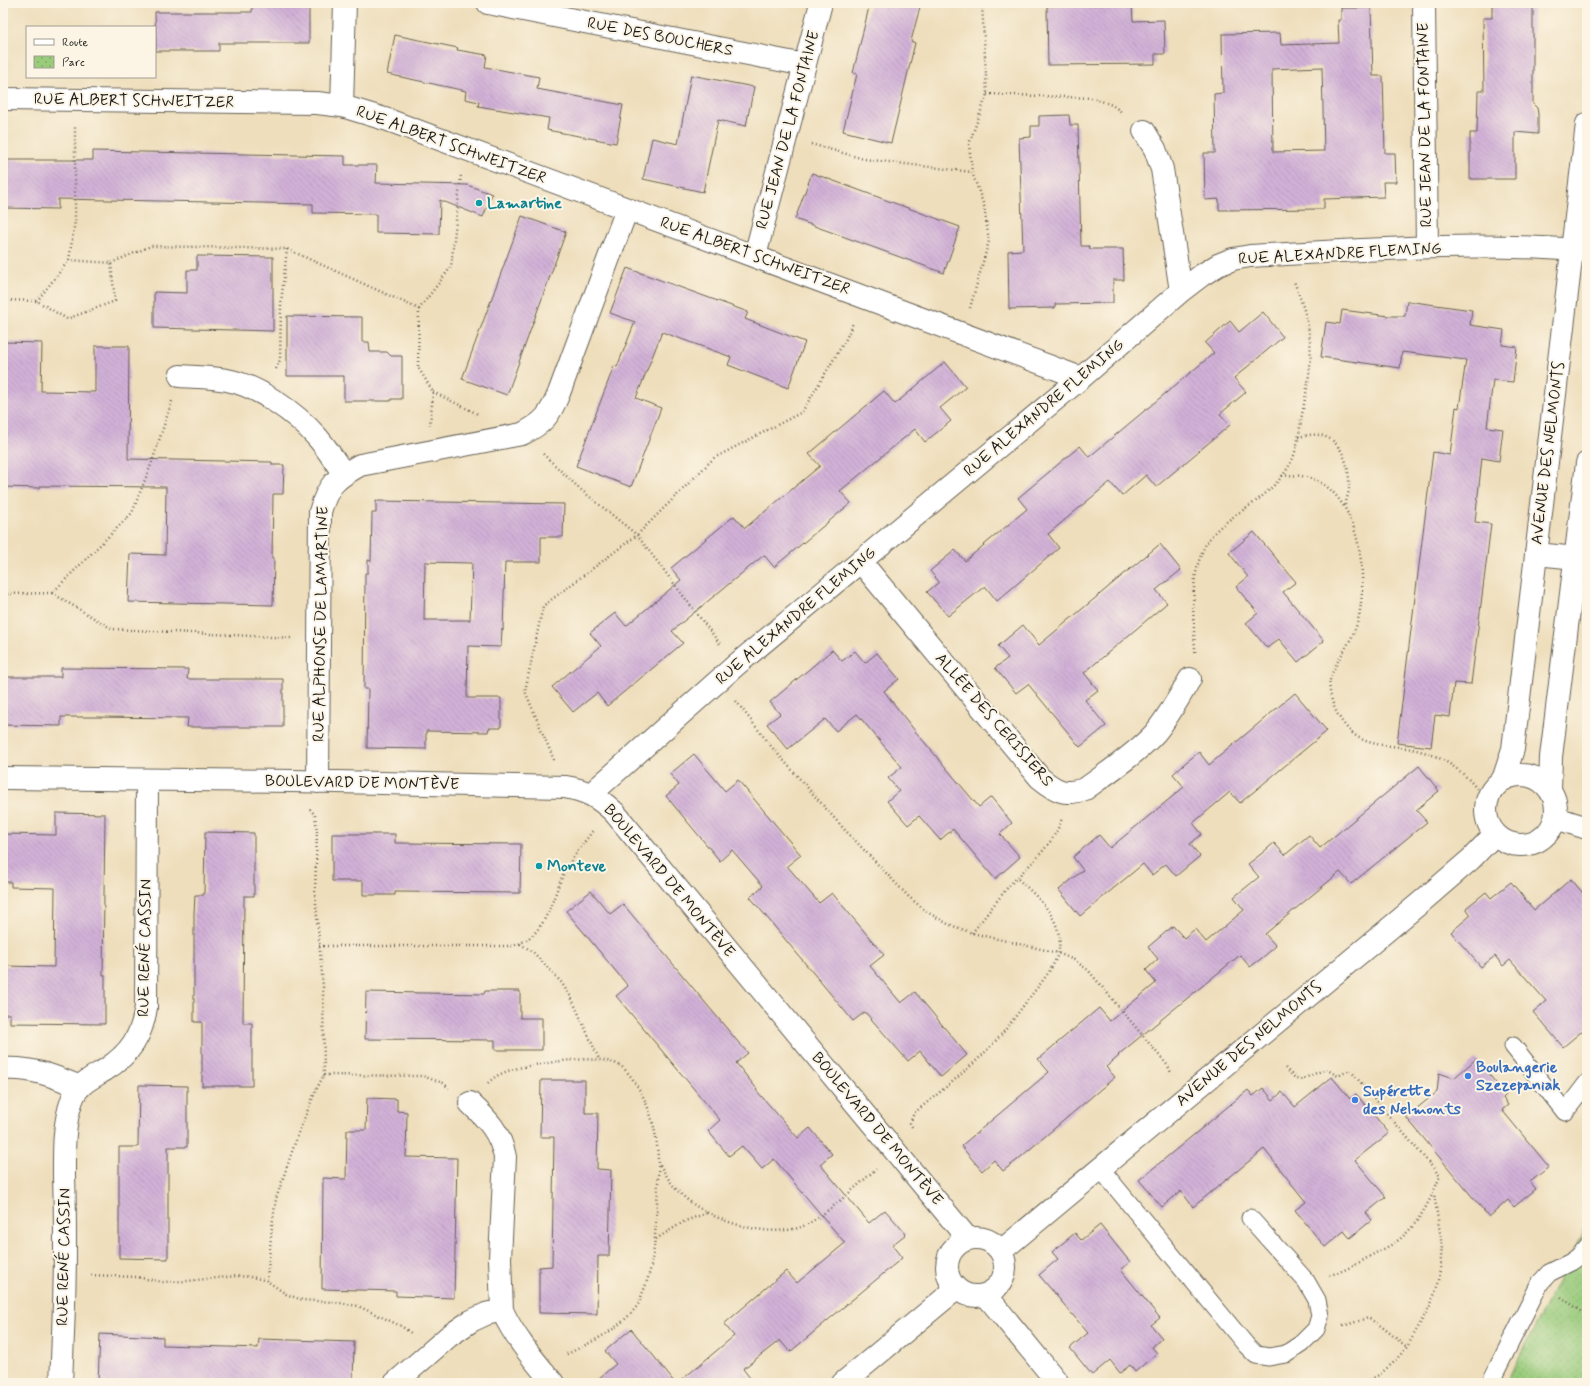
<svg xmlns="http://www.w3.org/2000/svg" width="1590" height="1386" font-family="Mynerve,sans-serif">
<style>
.park{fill:url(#park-dots);stroke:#5a744c}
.building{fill:url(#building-back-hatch);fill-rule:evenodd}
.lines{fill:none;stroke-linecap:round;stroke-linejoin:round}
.service-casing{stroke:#666054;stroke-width:19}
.minor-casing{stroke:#666054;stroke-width:24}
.tertiary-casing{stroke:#666054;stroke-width:24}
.path{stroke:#666054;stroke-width:2.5;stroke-dasharray:1 3;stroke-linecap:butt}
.service{stroke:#fff;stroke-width:17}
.minor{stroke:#fff;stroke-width:22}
.tertiary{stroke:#fff;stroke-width:22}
.culture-dot{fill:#0f9aa8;stroke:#fcf5e5;stroke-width:1.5}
.shop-dot{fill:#3f7fe0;stroke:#fcf5e5;stroke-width:1.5}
.labels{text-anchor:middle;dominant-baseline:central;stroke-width:4;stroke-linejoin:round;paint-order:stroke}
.street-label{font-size:16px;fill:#1c1c1c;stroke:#fcf5e5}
.culture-label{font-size:16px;font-weight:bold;fill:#0d838f;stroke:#fcf5e5;text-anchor:start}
.shop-label{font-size:16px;font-weight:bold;fill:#366cbe;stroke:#fcf5e5;text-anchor:start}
</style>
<defs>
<pattern id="park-dots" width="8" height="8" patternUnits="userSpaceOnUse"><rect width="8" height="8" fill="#99cb7b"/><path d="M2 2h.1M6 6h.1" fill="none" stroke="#83ae6a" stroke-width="1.8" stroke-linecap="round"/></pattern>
<pattern id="building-back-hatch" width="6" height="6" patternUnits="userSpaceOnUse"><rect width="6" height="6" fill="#d1b1d7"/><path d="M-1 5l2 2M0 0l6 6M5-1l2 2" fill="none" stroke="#b398b8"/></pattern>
</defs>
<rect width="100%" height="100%" fill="#fcf5e5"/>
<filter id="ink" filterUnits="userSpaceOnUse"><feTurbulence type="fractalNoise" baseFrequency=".025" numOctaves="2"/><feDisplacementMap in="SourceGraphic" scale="8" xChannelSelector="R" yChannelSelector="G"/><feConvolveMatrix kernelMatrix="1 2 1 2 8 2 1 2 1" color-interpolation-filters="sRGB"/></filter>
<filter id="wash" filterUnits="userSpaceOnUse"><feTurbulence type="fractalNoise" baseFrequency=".012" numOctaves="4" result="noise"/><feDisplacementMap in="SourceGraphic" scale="16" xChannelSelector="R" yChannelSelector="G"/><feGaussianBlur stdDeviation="0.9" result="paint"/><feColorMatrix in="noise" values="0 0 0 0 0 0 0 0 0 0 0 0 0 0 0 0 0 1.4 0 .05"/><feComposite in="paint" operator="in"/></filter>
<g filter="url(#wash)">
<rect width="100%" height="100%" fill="#eedebc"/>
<path class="park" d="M1587,1223V1383H1506Z"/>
<g id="blocks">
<path class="building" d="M252,3H309V43H219V51H156L155,12H252Z
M870,3H921L911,41L915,43L891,143L843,131L857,74L853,73Z
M1492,3H1533V104L1537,108L1538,114V134L1515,132V179H1470V133H1477L1478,91H1484L1483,18H1492Z
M1132,4L1133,21L1164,20L1165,54H1155V64L1048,65L1047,6Z
M1341,8H1371L1373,76H1383L1385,153H1395L1396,182H1383L1384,197L1324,199V209L1219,210V199L1205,200L1204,153H1215L1214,94L1223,93L1222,34L1280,33L1281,45L1339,43L1338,20H1341ZM1322,67L1324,151L1273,152L1272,69Z
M395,35L458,48L457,50L487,55L485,67L539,77L537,89L623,105L616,143L547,130L549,118L478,106L479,102L465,99L466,91L387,74Z
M691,75L754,87L746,126L718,120L703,192L643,179L652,138L678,144Z
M1069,115L1070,125H1078L1081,246H1089L1090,249H1123L1124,280H1113V303L1055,304V308L1009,309L1008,251L1023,250L1019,138L1031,137V126H1039V116Z
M93,151L345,156V165H377L376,183L467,185L492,194L483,217L440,200L439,234L376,233V214L313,213V204L58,199V209L3,208V160H93Z
M812,173L960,227L944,273L795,219Z
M522,216L566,232L507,395L462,379Z
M197,256L273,257V331L154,328V292L187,293V270H197Z
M627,268L748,312L745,319L805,342L788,388L728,365L731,357L662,332L636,398L661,408L631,487L576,466L614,366L617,367L635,322L610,313Z
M1407,301L1472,310L1470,325L1504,330L1502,345L1517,347L1513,382L1493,380L1487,427L1503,429L1499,461L1482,458L1475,522L1491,524L1471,684L1454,683L1450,717L1435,715L1431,747L1397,743L1433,452L1450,455L1456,407L1459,408L1466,360L1402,352L1400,368L1321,357L1326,322L1340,324L1342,310L1389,316H1405Z
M1263,312L1283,337L1234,378L1246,392L1220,414L1230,425L1156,487L1146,475L1122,496L1110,482L1048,534L1059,548L997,601L985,586L948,616L927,592L939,582L930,571L955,550L965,561L1027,509L1018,498L1080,446L1089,457L1131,422L1214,353L1205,343L1230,321L1239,332Z
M287,316L362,317V342H369L370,352H387L391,356H402V399H391V401H344V376H287Z
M3,342L42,343L41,391L95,392V346H129L128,459L272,462V465H284L283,494H273L272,558H274L273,605L128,602L130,554L165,555L166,487L40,486V488L3,487Z
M945,362L966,387L940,408L951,421L925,442L915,429L840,491L851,503L839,513L774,567L764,555L685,620L672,631L683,643L607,706L597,693L573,712L552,687L601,646L590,633L615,613L626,626L681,580L671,568L734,516L745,528L820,466L809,454L884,391L895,404Z
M376,501L564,504L563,537H541V562H505L503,631L502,629L501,647L468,646L467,698H501V728H489L488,732L426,731V749L367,748L368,689H364L365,573H368V560L371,561L372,513H376ZM425,562L472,563L470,620H424Z
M1254,532L1296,582L1283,592L1324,641L1298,662L1279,639L1267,648L1246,623L1258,613L1236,587L1248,577L1229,553Z
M1160,544L1181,570L1156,590L1167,603L1084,673L1098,690L1085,700L1106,726L1080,747L1028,684L1016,693L995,668L1008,658L998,646L1023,625L1039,645Z
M832,650L842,661L855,651L865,663L877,653L899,679L884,691L915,731L979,807L991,797L1012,823L1000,834L1020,857L995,879L953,829L940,840L919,816L908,825L887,801L899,791L888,778L902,767L857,714L836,731L825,719L788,749L767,724L780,714L770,702Z
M61,668L188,669L187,679H283V727H187L188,718L94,717H61V726L3,725V677H61Z
M1295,693L1327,731L1240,803L1230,792L1193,823L1202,834L1190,844L1200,856L1176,876L1166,864L1152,875L1143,864L1080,916L1059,890L1083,870L1073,857L1099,835L1110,848L1184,787L1173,774L1185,763L1199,752L1209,765Z
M694,754L725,791L738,780L801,855L787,866L819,903L832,893L884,955L870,966L901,1003L915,992L967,1055L941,1077L920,1051L908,1061L865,1012L853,1021L750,897L763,886L732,850L720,861L666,796L679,785L670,774Z
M1419,766L1439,791L1416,810L1427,822L1351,884L1340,872L1265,934L1276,946L1262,958L1250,967L1240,955L1118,1055L1119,1056L1106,1067L1115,1077L1016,1161L1003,1171L994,1160L982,1171L961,1146L1049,1072L1038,1059L1099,1008L1110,1021L1156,983L1146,970L1158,959L1148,947L1173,926L1184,938L1195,929L1206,942L1244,910L1234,897L1259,877L1248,864L1261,854L1274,843L1285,855L1309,835L1320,848Z
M56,813L105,814L103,975H105V1024L10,1023V1014H3V966L54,967L55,888L11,887V882H3V834L56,835Z
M205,832L254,833V896H244L243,1023H252V1086H202V1022H194V914L195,895H204Z
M332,834H395V843L521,844L520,893L395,892V895H363V881H332Z
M1571,879L1587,898V1027L1563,1047L1533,1012L1546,1001L1510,960L1503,966L1495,956L1481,967L1451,932L1471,915L1466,908L1486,892L1491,898L1511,882L1534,910Z
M591,891L610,914L623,904L738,1042L748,1053L736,1063L757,1089L756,1090L798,1138L810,1128L832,1154L820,1164L869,1223L885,1210L906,1234L892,1245L902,1258L790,1352L780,1340L743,1369L754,1383H678L734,1336L724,1324L786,1271L797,1283L845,1243L774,1159L762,1169L742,1146L729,1156L708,1131L720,1120L616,996L628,986L566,911Z
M485,991H520V1018H542V1050H495V1040L365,1039L366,992L484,994Z
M1476,1059L1506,1095L1503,1098L1508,1105L1502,1110L1549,1167L1530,1182L1536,1189L1514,1207L1508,1200L1489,1217L1406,1117L1437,1092L1439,1073L1454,1078Z
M1332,1077L1350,1099L1356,1094L1389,1133L1355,1160L1386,1197L1366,1213L1372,1220L1350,1238L1344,1231L1325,1247L1295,1210L1306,1202L1264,1149L1193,1207L1181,1191L1162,1207L1139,1180L1248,1090L1253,1096L1263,1088L1273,1100L1282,1092L1295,1107Z
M541,1080H585V1113H598L597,1169L611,1170L609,1256H598L597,1314L539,1313V1267L552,1266L554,1137H540Z
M139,1085L187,1086V1147H168V1259L119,1258V1147H138Z
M367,1098L397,1099V1111L407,1112L406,1157L457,1158L454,1298L396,1296V1291L322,1289L323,1178L346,1179L347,1130H366Z
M1100,1225L1130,1262L1121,1270L1160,1318L1151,1325L1162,1338L1152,1347L1157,1353L1135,1372L1130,1365L1120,1373L1110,1360L1092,1375L1070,1348L1088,1333L1039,1275L1058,1259L1052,1252L1075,1233L1081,1240Z
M631,1329L652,1354L675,1383H593L616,1364L605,1351Z
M100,1334L163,1337V1345L228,1347L258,1348L259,1339L354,1342L353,1383H98Z"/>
</g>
</g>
<g filter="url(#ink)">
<use href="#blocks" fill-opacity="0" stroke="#666054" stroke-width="1"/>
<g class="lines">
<g class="service-casing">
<path id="service" d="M1513,1046L1565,1112L1587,1083
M1100,1168L1246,1345L1256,1355L1269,1357L1286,1354L1301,1344L1316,1329L1320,1316L1317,1300L1306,1281L1250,1218
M1490,1383L1540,1283L1549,1273L1571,1262L1578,1257L1587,1247"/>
</g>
<g class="minor-casing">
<path id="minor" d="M488,3L805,65
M1424,3L1427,247
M3,99L317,103L342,106L388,120L1081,378
M342,106L345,3
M1144,131L1155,149L1162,169L1181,291
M755,256L821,3
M180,376C195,377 212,377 227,380C258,386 296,413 317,437C327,448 335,462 344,474
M1536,554L1587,559
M861,562L1040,778C1056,791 1065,796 1085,789C1106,774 1138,752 1155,733C1169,716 1179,697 1190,679
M3,778L293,781L565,787C586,790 599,798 614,812L968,1239
M318,782L320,512C328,484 335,479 360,465L522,434C544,423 550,415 559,393L627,209
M591,794L736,665L1081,378L1181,291L1202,275L1218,265L1233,259L1250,256C1362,250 1475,241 1587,251
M1556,818L1587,828
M3,1069C31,1067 54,1076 80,1087
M470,1103C488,1120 500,1132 505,1157L500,1259L502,1310
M986,1295L1058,1383
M61,1383C63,1338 65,1292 65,1247C65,1224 65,1201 64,1177C64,1151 63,1125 72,1100C77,1084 92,1078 105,1070C130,1054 142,1036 146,1007L147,780
M395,1383L449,1336L471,1321L486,1314L502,1310C514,1337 534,1360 553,1383"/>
</g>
<g class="tertiary-casing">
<path id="tertiary" d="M1486 810a35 35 0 1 1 70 0a35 35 0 1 1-70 0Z
M1503,780L1513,749L1587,124
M1550,790L1551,757L1587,463
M947 1267a29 29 0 1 1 58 0a29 29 0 1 1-58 0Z
M1001,1251L1420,903L1471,859L1495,834
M843,1383L956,1289"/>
</g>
<path class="path" d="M987,94L1093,98L1112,105L1123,113
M811,144L864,159L972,172
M69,260L75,221V127
M111,263L151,246L287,249L419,309L451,267L461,175
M3,300L37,301L67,319L115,301L111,263L69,260L37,301
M970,308L989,241L984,206L972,172L969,144L987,94L982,3
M419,309L418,367L433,392L430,425
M276,369L280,360L281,303L287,249
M433,392L478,414
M1298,437C1307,435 1317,433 1326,437C1344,444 1350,470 1349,488C1349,493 1346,500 1345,506
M543,454L580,489L637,535L720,644
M1282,476C1356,466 1371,568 1358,620C1353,642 1334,662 1330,680C1328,691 1333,706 1338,715C1360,753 1385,741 1420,751C1443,757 1462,770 1477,789
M52,593L112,629L292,638
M3,594L52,593L132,513L152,462L172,401
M1195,652C1194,619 1189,581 1203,550C1214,523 1247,511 1267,492C1276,484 1285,474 1290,464C1297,452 1299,434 1301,420C1306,392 1314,362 1309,333C1307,315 1300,298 1294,281
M736,701L770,745L844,829L909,897L927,912L948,924L972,933L1058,953L1074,960L1088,970L1168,1066L1171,1073
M554,760L525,691L543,606L637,535L714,458L802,412L846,339L853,323
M310,809L315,815L317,832L315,892L323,987L324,1075L422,1076L443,1083L449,1088
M972,933C984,918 996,902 1008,887C1028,865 1053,847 1062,818
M520,944L532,951L561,982L571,997L599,1059
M319,946H511C546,939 551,900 564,873C572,857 584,843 594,829
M1285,1068L1296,1079L1300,1080L1326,1069L1338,1076L1350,1070L1440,1176C1431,1199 1420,1222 1401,1238C1393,1245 1381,1250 1372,1255C1359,1263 1345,1271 1330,1275
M488,1083C502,1068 529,1066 548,1063C566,1060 607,1055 622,1067C627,1071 633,1079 637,1086C663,1128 659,1170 656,1218C655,1243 653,1268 643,1292C641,1296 640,1302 637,1306C619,1330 592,1342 565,1355
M912,1127L910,1123L914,1113C940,1092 967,1071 990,1047C1005,1032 1017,1014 1030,997C1043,980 1063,959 1059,936C1055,911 1034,894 1017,878
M660,1165C666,1175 672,1186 681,1194C707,1220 766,1239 801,1227C822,1219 858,1185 876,1169
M656,1239L685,1221L707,1213
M91,1275L136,1277L163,1282L187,1281L237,1276L252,1277L267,1281L286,1294L302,1300L334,1302L358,1306L401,1326L411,1333
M267,1281L272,1226L276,1199L298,1134L316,1090L324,1075
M1561,1297L1587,1315
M1343,1326L1368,1318L1381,1326L1407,1347
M1277,1382L1284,1383
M1241,1383L1256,1382
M1363,1383L1379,1375L1393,1363L1407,1347L1431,1304L1439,1281L1442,1246L1434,1193"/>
<use href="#service" class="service"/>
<use href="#minor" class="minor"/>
<use href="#tertiary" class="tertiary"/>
</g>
</g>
<g class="culture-dot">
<circle cx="479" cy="203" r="4"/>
<circle cx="539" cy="866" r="4"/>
</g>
<g class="shop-dot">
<circle cx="1468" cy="1076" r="4"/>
<circle cx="1355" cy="1100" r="4"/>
</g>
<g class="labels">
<g class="street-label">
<text transform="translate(660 37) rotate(11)">RUE DES BOUCHERS</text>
<text transform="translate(134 101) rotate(1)">RUE ALBERT SCHWEITZER</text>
<text transform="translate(1425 125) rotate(-91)">RUE JEAN DE LA FONTAINE</text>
<text transform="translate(788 130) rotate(-75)">RUE JEAN DE LA FONTAINE</text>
<text transform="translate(451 145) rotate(20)">RUE ALBERT SCHWEITZER</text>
<text transform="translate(1340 254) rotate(-3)">RUE ALEXANDRE FLEMING</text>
<text transform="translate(755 256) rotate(20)">RUE ALBERT SCHWEITZER</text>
<text transform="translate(1044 408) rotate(-40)">RUE ALEXANDRE FLEMING</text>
<text transform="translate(1548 453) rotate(-83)">AVENUE DES NELMONTS</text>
<text transform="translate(796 616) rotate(-40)">RUE ALEXANDRE FLEMING</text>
<text transform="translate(321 624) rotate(-89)">RUE ALPHONSE DE LAMARTINE</text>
<text transform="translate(994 720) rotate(49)">ALLÉE DES CERISIERS</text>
<text transform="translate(362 783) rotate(1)">BOULEVARD DE MONTÈVE</text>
<text transform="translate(669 881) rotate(50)">BOULEVARD DE MONTÈVE</text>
<text transform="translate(145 948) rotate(-89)">RUE RENÉ CASSIN</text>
<text transform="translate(1249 1044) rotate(-40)">AVENUE DES NELMONTS</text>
<text transform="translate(877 1129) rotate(50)">BOULEVARD DE MONTÈVE</text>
<text transform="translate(64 1257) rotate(-89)">RUE RENÉ CASSIN</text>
</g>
<g class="culture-label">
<text x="487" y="203">Lamartine</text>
<text x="547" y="866">Monteve</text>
</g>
<g class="shop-label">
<text x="1476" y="1067">Boulangerie<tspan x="1476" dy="18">Szezepaniak</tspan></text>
<text x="1363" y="1091">Supérette<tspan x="1363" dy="18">des Nelmonts</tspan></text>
</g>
</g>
<rect width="1590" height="1386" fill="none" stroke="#fcf5e5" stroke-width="16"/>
<rect x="26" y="26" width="130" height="52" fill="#fcf5e5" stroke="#a29e95"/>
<rect x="34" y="39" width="20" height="6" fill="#ffffff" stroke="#a29e95"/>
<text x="62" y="46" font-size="12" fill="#1c1c1c">Route</text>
<rect x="34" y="56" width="20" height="12" fill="url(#park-dots)" stroke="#a29e95"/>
<text x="62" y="66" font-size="12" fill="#1c1c1c">Parc</text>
</svg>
